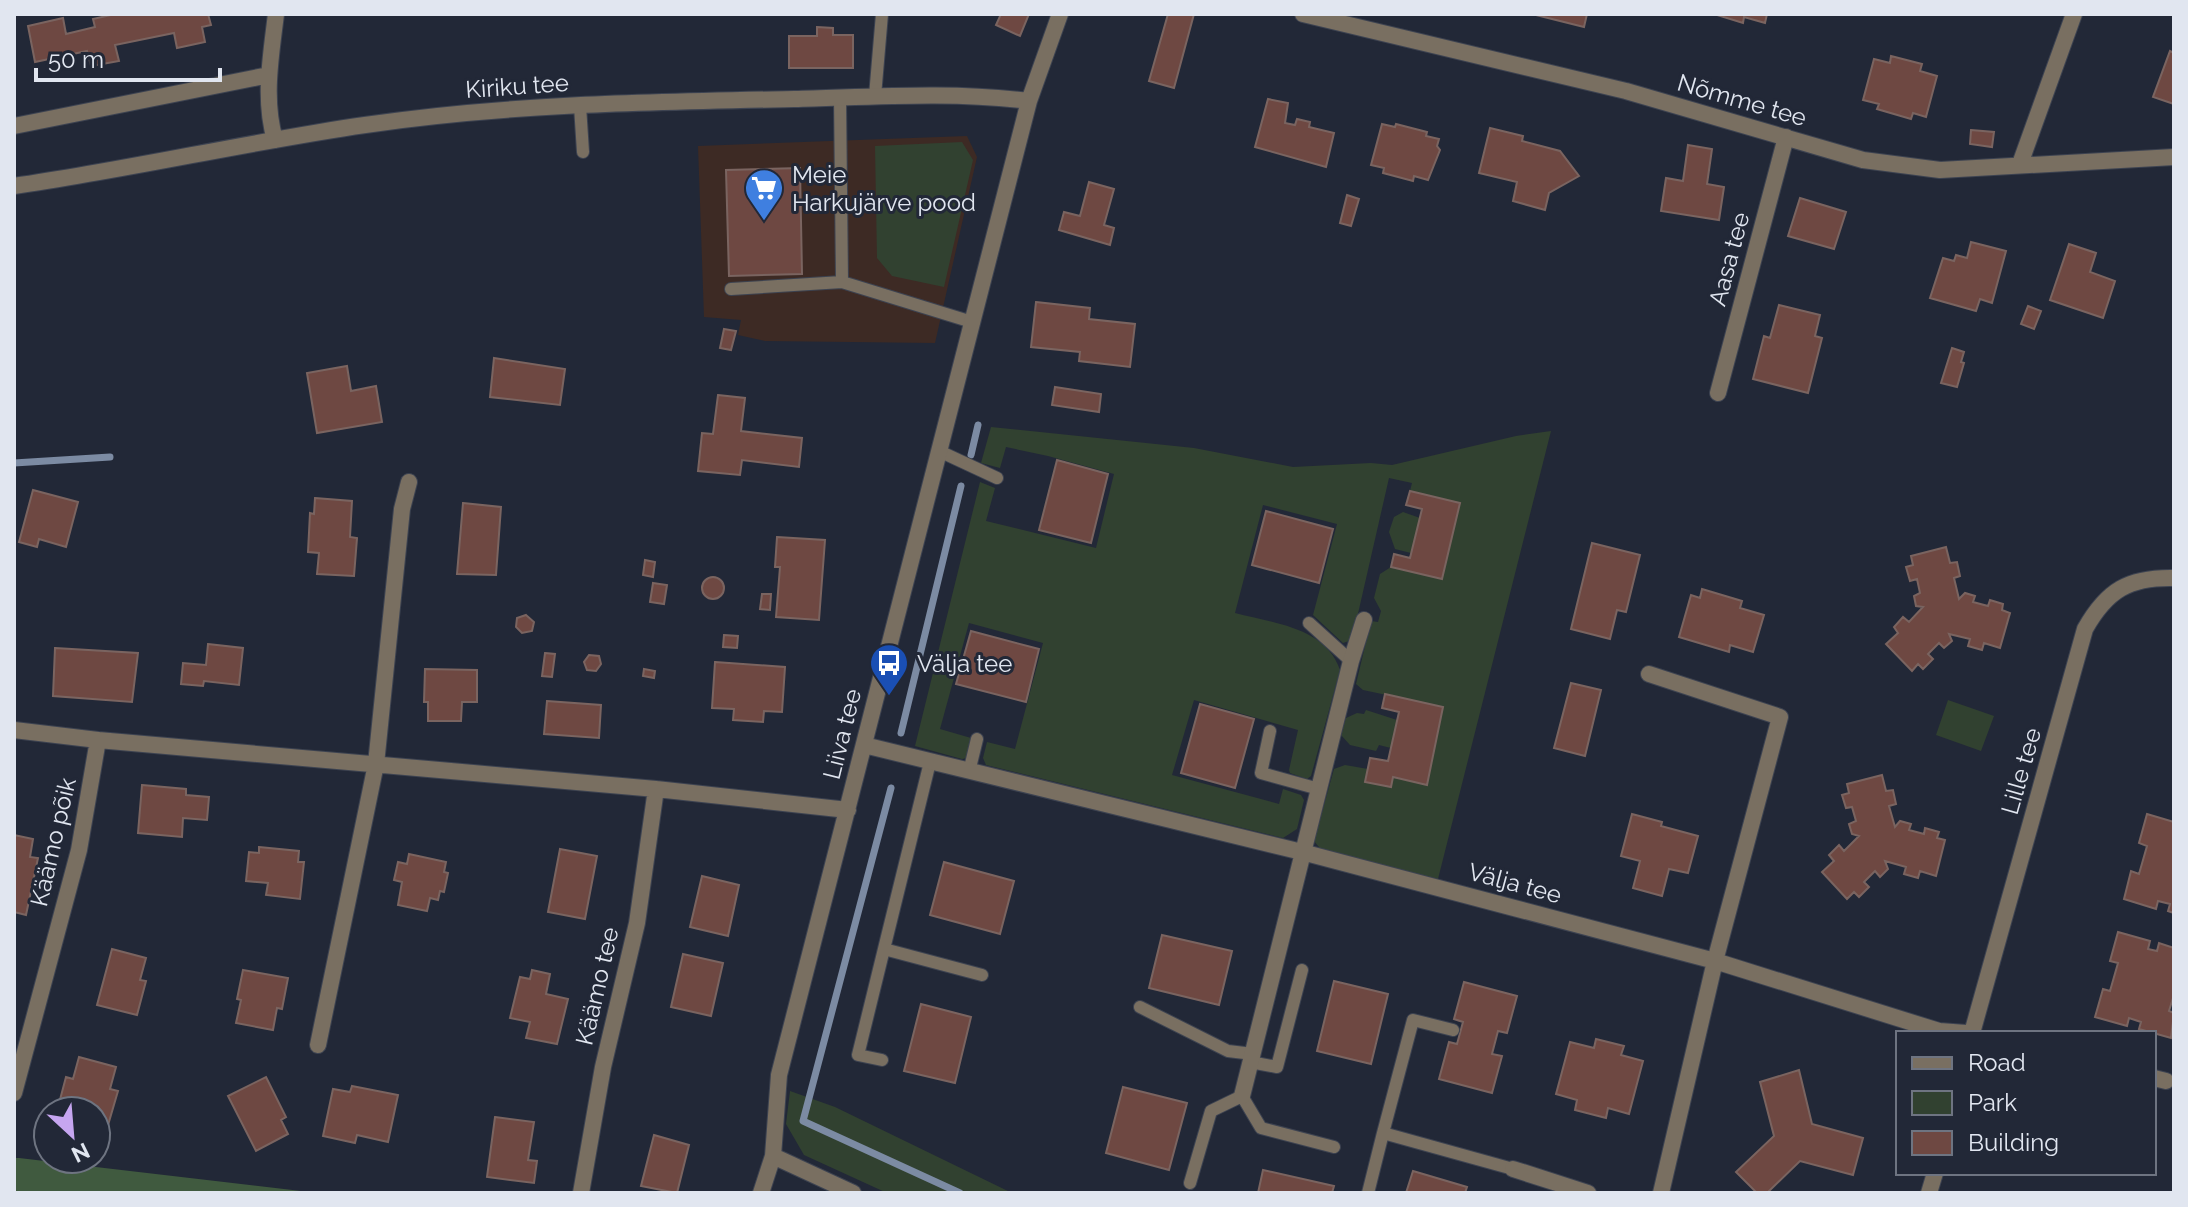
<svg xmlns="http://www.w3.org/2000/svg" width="2188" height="1207" font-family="Raleway,sans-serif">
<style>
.commercial{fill:#3d2a24}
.green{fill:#314130}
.forest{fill:#405a3f}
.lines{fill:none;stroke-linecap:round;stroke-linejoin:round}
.stream{stroke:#7c8ba3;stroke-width:7}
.building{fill:#6e4842;stroke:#7a6460;stroke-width:2}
.service-casing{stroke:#3d4351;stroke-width:14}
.minor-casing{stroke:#3d4351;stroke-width:18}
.service{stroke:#796f61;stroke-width:12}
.minor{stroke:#796f61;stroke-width:16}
.labels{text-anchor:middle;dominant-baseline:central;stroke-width:6;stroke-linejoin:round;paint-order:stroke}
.street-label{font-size:24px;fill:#e1e6f0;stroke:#222837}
.poi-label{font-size:24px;fill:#e1e6f0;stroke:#222837;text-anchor:start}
</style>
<rect width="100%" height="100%" fill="#222837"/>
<path class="commercial" d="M967,136L977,157L935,343L765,341L738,335L741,320L704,317L698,146Z"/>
<path class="green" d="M962,142L973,160L944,287L892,276L877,258L875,146Z
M991,427L1194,448L1293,467L1371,463L1392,465L1516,436L1551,431L1438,879L1323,852L1314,841L1334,769L1345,765L1368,769L1366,782L1390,787L1393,777L1427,784L1443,707L1363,690L1356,684L1371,621L1378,622L1381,611L1374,598L1380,574L1391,567L1442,579L1459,503L1410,491L1412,483L1389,478L1357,618L1349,641L1343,643L1313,615L1337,524L1263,505L1235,613C1273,623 1326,627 1340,670L1311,776L1307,779L1290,773L1289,770L1298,730L1194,700L1172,775L1279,804L1283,789L1301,795L1304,800L1297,829L1283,838L986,765L983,758L987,742L1015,749L1043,643L969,623L940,729L971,738L967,758L962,759L915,746L980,482L995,488L986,521L1096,548L1114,474L1048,456L1006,447L1000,468L981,463Z
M1403,512L1420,518L1411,553L1395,549L1389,532L1394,517Z
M1948,700L1994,716L1981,751L1936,735Z
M1366,710L1397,720L1391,748L1379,745L1376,751L1350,745L1341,735L1346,718L1357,713L1364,714Z
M790,1091L835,1107L1012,1193H887L804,1155L786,1124Z"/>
<path class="forest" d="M14,1158H19L318,1193H14Z"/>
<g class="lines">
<path class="stream" d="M971,455L978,425
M14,463L110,457
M901,733L961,486
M891,788L803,1121L960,1193"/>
</g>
<path class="building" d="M115,14H208L211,25L202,27L205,42L177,48L174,33L115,45L119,61L91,66L87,51L35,62L28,26L63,18L66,34L95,27L93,19Z
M1001,14H1029L1020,36L996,25Z
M1168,14H1194L1174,88L1149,81Z
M1532,14H1587L1584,27Z
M1714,14H1767L1765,23L1744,17L1743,23Z
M817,27L833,28V35H853V68H789V36H817Z
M2170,51L2174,53V104L2153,97Z
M1891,56L1922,64L1920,71L1937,76L1926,117L1913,113L1911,119L1877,109L1879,104L1863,100L1874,59L1890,63Z
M1268,99L1288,103L1285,123L1295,125L1297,119L1310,122L1309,127L1334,133L1326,167L1255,147Z
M1382,124L1395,127L1396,124L1427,132L1426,136L1439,139L1437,146L1440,150L1428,180L1414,176L1413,181L1383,173L1384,168L1371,165Z
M1490,128L1523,136L1522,141L1560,151L1579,176L1549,193L1545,210L1513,201L1517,182L1479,173Z
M1971,130L1994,132L1992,147L1970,144Z
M1688,145L1712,149L1707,184L1724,187L1719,220L1661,211L1666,178L1683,181Z
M800,168L802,274L729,276L726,170Z
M1089,182L1114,189L1104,225L1114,228L1110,245L1059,230L1064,212L1080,216Z
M1347,195L1359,199L1351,226L1340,223Z
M1800,198L1846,212L1834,249L1788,236Z
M1971,242L2006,251L1992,303L1980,299L1976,311L1930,298L1943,258L1954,261L1956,255L1967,258Z
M2069,244L2096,253L2090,272L2115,281L2103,318L2050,300Z
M1036,302L1090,308L1089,319L1135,324L1130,367L1079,361L1080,352L1031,347Z
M1779,305L1820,315L1815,336L1822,338L1808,393L1753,379L1764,336L1770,338Z
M2028,306L2041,311L2034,329L2021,324Z
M724,329L736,331L731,350L720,348Z
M1952,348L1964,352L1961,362L1964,363L1957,387L1941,383Z
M494,358L565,369L560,405L490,397Z
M347,366L351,391L376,386L382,422L317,433L307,373Z
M1055,387L1101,394L1099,412L1052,405Z
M718,395L745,398L741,431L802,438L799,467L742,460L740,475L698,471L702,433L713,434Z
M1057,460L1108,474L1091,543L1039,530Z
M33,490L78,502L66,547L39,539L37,547L19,542Z
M1410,491L1460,503L1442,579L1391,567L1394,554L1410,558L1422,509L1406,505Z
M315,498L352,501L350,537L357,538L354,576L317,574L319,553L308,552L310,513L314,514Z
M463,503L501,507L496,575L457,574Z
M1266,511L1333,529L1319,583L1252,565Z
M777,537L825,540L819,620L776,617L780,567H775Z
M1592,543L1640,555L1626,612L1617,610L1610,639L1571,629Z
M1946,547L1950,563L1957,562L1960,576L1954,578L1959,599L1965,593L1975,596L1973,602L1988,606L1990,600L2003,604L2002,610L2010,613L2000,648L1984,643L1982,650L1968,646L1970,639L1949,634L1952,641L1944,648L1939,643L1928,654L1933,659L1923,669L1918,664L1912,671L1886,644L1898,633L1894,627L1903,617L1909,622L1923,607L1916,606L1914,596L1920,593L1917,579L1910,581L1906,567L1913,565L1911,556Z
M645,560L655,562L653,577L643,575Z
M702 588a11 11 0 1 1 22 0a11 11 0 1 1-22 0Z
M653,583L667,585L664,604L650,602Z
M1702,589L1742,601L1740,608L1764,615L1753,652L1730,645L1729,652L1679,637L1691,595L1700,598Z
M762,594H771L770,610L760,609Z
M526,615L534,622L532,631L522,633L516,627L517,618Z
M971,631L1039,649L1026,702L956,684Z
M724,635L738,636L737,648L723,647Z
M208,644L243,648L239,685L204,681L203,686L181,684L183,663L206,665Z
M55,648L138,653L132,702L53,696Z
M545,653L555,654L552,677L542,676Z
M589,655L599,656L601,664L596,671L587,670L584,662Z
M715,662L785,667L782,712L764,711L763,722L733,720L734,709L712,708Z
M425,669L477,670V702H462L461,721H428V702H424Z
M644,669L655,671L654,678L643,676Z
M1571,683L1601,690L1585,756L1554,748Z
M1385,694L1443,707L1427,785L1393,777L1391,787L1365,782L1370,758L1388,761L1399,712L1382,708Z
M547,701L601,705L599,738L544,734Z
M1200,704L1254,719L1235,788L1181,773Z
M1882,775L1886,791L1893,790L1896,804L1889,806L1895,827L1900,821L1911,824L1909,830L1924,834L1925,828L1939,832L1937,838L1945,840L1936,876L1920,871L1918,878L1904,874L1906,867L1885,861L1888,869L1880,877L1875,871L1864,882L1869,887L1859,897L1854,892L1847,899L1822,872L1834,861L1829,855L1839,845L1844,851L1859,836L1852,834L1849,824L1856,821L1852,807L1846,808L1842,795L1849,793L1847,784Z
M142,785L186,789V795L209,797L207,820L183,818L182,837L138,833Z
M1632,814L1662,822L1661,826L1698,836L1688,873L1669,869L1662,896L1633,888L1640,861L1621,856Z
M2147,814L2174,822V913L2168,911L2170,904L2158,901L2156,909L2124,899L2131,871L2139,874L2147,846L2139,843Z
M14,835L33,839L30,857L38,858L26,915L14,912Z
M259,847L299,851L298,862H304L300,899L266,895L268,883L246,881L249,852L259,853Z
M560,849L597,856L585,919L548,912Z
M409,854L446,862L444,872L448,873L444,892L440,891L438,900L430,898L427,911L398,905L402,882L394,880L398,862L407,864Z
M944,862L1014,881L1000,934L930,915Z
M702,876L739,885L728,936L690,927Z
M2118,932L2150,941L2148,949L2157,951L2159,943L2174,948V995L2169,1011L2174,1013L2171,1038L2139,1029L2141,1022L2129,1018L2127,1026L2095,1017L2103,989L2110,991L2118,963L2110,961Z
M1162,935L1232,951L1219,1005L1149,988Z
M112,949L146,958L140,980L146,981L137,1015L97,1005Z
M683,954L723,963L711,1016L671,1007Z
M243,970L288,978L282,1009L277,1008L273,1030L236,1023L241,1000L237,999Z
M532,970L550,974L546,994L568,999L557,1044L526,1038L530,1022L510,1018L520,977L530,979Z
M1334,981L1388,994L1371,1064L1317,1051Z
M1464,982L1517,996L1507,1033L1498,1031L1492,1054L1502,1056L1492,1093L1439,1079L1449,1042L1457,1044L1463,1022L1454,1019Z
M921,1004L971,1017L955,1083L904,1071Z
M1596,1039L1624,1046L1621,1055L1643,1061L1629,1114L1608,1108L1606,1118L1575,1110L1577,1100L1556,1094L1570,1042L1594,1048Z
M79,1057L116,1067L110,1089L118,1091L106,1132L96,1129V1111H57L66,1077L73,1079Z
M1799,1070L1812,1124L1863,1138L1853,1175L1800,1161L1767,1193H1757L1736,1172L1774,1136L1760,1082Z
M266,1077L286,1117L281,1120L288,1134L256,1151L228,1096Z
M352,1086L398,1095L388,1142L357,1135L355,1143L323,1136L333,1089L350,1092Z
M1123,1087L1187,1103L1169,1170L1106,1153Z
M495,1117L534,1122L528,1160L537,1161L534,1183L487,1177Z
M654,1135L689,1145L677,1193L641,1186Z
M1263,1170L1334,1186L1332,1193H1258Z
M1413,1171L1467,1187L1465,1193H1406Z"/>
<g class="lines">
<g class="service-casing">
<path id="service" d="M875,96L882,14
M840,98L842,282L972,322
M580,106L583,152
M731,289L842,282
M939,451L997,478
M1309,623L1351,661
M1270,731L1261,773L1319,789
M930,762L884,949L982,975
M969,772L977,739
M1140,1007L1228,1051L1253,1054
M882,1060L858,1055L884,949
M1250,1062L1277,1067L1302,970
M1383,1133L1413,1020L1453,1030
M1190,1183L1211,1111L1242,1096L1261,1128L1334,1147
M1368,1193L1383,1133L1513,1169"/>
</g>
<g class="minor-casing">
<path id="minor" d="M1303,14L1626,91L1863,160L1940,170L2174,157
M14,126L269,75
M275,140C263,99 271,56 276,14
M2020,164L2074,14
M14,186C132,169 248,142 365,125C507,104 651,102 794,99C872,97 951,91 1029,101
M1718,393L1786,137
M1649,674L1780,717L1715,961L1661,1193
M14,730L98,740L656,789L848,810
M864,745L1302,852L1715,961L1939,1031L1966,1033
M1972,1033L2085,629C2107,590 2129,577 2174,578
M318,1045L376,764L402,509L409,482
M2154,1078L2166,1081
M14,1093L79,850L98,740
M1242,1096L1351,661L1364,620
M773,1156L853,1193
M1513,1169L1588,1193
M581,1193L603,1067L637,923L656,789
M761,1193L773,1156L779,1075L1029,101L1060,14
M1929,1193L1935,1173"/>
</g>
<use href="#service" class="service"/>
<use href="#minor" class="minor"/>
</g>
<defs>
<g id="supermarket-pin" transform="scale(2)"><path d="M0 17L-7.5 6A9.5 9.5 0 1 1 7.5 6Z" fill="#3f7fe0" stroke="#222837"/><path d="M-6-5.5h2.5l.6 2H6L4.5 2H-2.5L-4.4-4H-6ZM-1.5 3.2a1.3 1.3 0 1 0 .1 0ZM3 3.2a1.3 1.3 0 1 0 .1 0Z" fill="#fff"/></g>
<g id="bus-pin" transform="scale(2)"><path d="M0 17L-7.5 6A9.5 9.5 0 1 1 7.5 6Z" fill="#1a4fb4" stroke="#222837"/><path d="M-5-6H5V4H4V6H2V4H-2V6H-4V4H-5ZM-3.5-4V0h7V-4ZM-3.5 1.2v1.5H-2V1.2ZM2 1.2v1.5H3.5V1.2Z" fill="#fff"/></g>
</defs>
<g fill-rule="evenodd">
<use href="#supermarket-pin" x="764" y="188"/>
<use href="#bus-pin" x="889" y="663"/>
</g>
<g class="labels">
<g class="street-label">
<text transform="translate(517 86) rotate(-4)">Kiriku tee</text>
<text transform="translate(1742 100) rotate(16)">Nõmme tee</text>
<text transform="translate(1729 259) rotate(-75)">Aasa tee</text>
<text transform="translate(842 734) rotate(-76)">Liiva tee</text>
<text transform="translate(2021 771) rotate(-74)">Lille tee</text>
<text transform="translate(53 842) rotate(-77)">Käämo põik</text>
<text transform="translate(1515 883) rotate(15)">Välja tee</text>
<text transform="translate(597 986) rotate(-77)">Käämo tee</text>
</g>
<g class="poi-label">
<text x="792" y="174">Meie<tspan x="792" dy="28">Harkujärve pood</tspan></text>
<text x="917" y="663">Välja tee</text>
</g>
</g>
<rect width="2188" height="1207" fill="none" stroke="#e1e6f0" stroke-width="32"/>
<rect x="1896" y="1031" width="260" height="144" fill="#222837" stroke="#6e7481" stroke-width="2"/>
<rect x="1912" y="1057" width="40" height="12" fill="#796f61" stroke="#6e7481" stroke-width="2"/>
<text x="1968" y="1071" font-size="24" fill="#e1e6f0">Road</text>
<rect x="1912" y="1091" width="40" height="24" fill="#314130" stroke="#6e7481" stroke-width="2"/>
<text x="1968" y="1111" font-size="24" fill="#e1e6f0">Park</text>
<rect x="1912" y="1131" width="40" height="24" fill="#6e4842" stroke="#6e7481" stroke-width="2"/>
<text x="1968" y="1151" font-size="24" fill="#e1e6f0">Building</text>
<g transform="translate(72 1135) rotate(154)"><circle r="38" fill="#222837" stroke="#6e7481" stroke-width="2"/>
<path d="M0-6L14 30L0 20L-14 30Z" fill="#c6a6f0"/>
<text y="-12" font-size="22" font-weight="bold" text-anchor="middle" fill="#e1e6f0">N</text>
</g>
<path d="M36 68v12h184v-12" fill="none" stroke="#e1e6f0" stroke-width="4"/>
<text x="48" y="68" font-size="24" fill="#e1e6f0" stroke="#222837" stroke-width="6" paint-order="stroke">50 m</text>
</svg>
